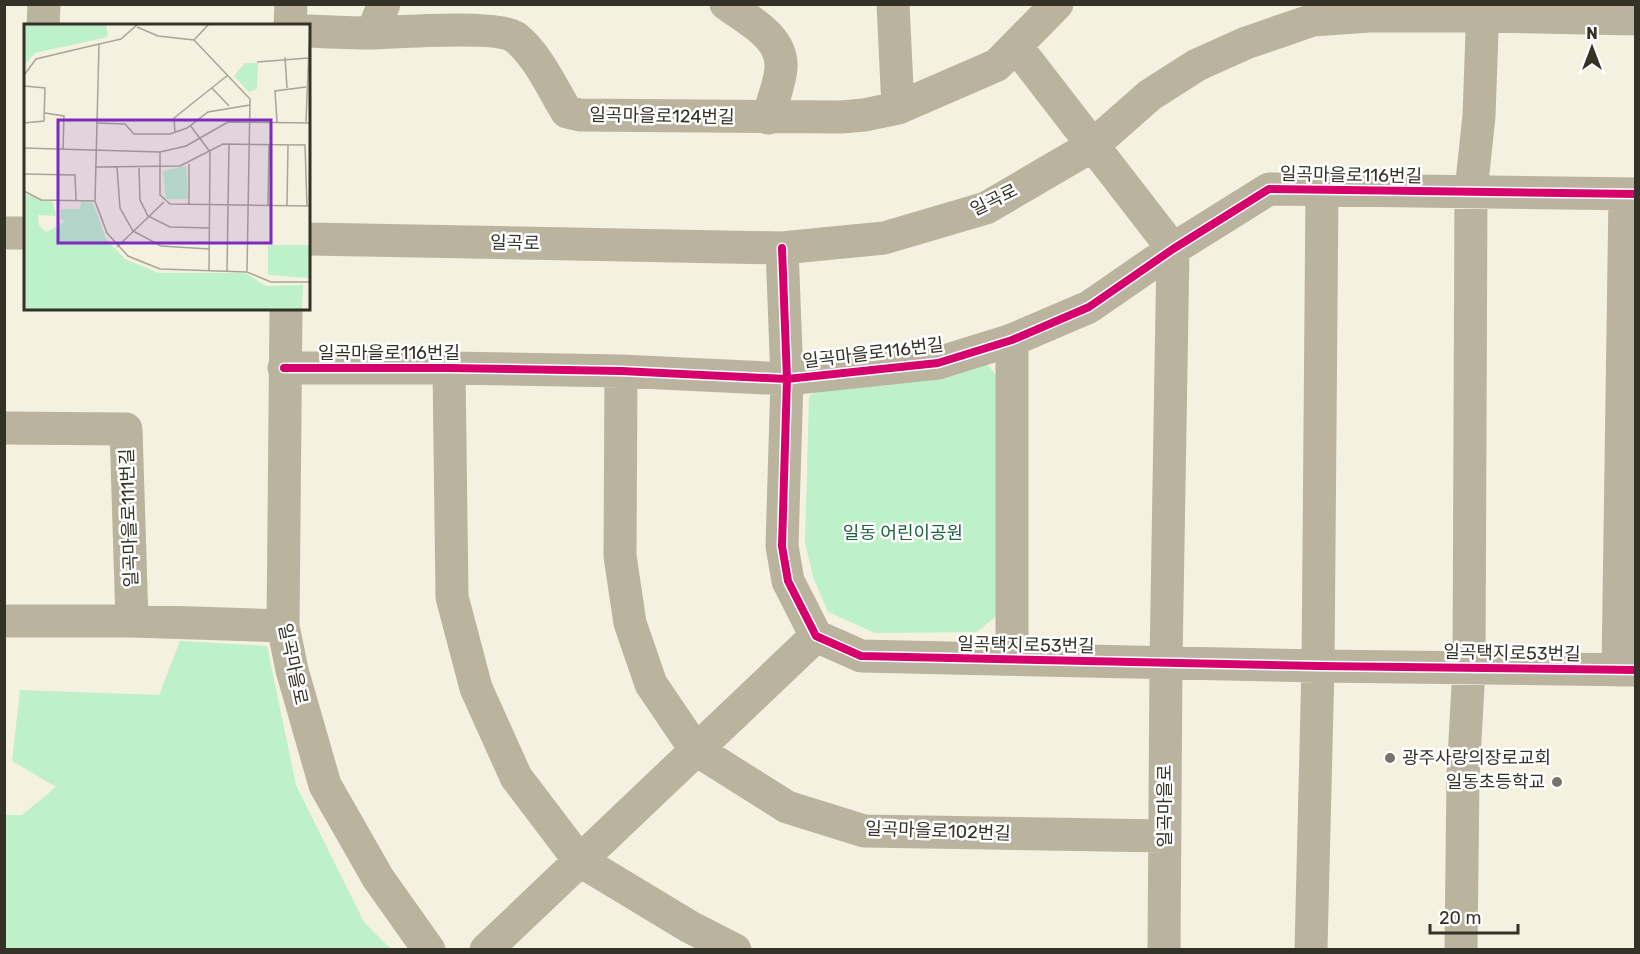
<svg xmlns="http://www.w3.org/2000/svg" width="1640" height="954" font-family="Rubik,'Noto Sans KR',sans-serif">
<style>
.green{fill:#bef1ca}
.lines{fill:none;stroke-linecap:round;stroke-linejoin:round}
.minor{stroke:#bab39e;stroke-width:33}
.cycleway-casing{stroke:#fff;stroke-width:11}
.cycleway{stroke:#d6006c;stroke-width:8}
.poi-dot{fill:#787467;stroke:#fff;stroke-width:2}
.labels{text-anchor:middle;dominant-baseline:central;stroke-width:5;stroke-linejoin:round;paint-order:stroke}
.street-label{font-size:18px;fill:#343126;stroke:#fff}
.park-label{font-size:18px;fill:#1a633d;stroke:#fff}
.poi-label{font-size:18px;fill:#343126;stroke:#fff;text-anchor:start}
.inset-road{fill:none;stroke:#a8a496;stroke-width:1.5}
.view{fill:#7b2cbf;fill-opacity:0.15;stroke:#7b2cbf;stroke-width:3}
.inset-edge{fill:none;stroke:#343126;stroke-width:3}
</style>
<rect width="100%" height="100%" fill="#f5f1e1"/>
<path class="green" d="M986,363L1003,383L1000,613L977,632L875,633L828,612L813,577L805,543L809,396L827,386Z
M180,641L267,646L296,785L364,922L391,949H5V815H22L56,787L12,761L20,690L159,695Z"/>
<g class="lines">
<path class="minor" d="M726,4C748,20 783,37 781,68C780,84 772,102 768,118
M893,4L898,108
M43,26L44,4
M290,26L291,4
M309,31C330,32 352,33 373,33C399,32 497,25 515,37C538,55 552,88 567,112L580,115L841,117L864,115L898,108L997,65L1057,4
M372,33L384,4
M1016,46L1173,249L1166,663L1164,950
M4,233H26
M309,239L782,248L884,238L986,208L1092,146L1150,95L1197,65L1246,43L1313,20L1369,16H1483L1636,19
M782,248L787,379L782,546L788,581L816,636L861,656L1318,666L1636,670
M286,309L283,626L292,670L325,785L378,878L429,950
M1012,340V659
M284,368H449L621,371L787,379L938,363L1012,340L1089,307L1173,249L1269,189L1636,194
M449,368L452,597L476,688L516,777L579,860L690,927L735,950
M621,371L620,556L630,623L651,684L695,749L787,807L864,831L1165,836
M4,428L126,429L132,621
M4,621H132L283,626
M1618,670L1625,194
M486,950L816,636
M1311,950L1318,666L1322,190
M1461,950L1463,776L1469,668L1471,191L1479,116L1483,4"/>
<g class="cycleway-casing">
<path id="cycleway" d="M782,248L787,379L782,546L788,581L816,636L861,656L1318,666L1636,670
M284,368H449L621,371L787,379L938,363L1012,340L1089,307L1173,249L1269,189L1636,194"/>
</g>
<use href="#cycleway" class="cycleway"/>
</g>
<g class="poi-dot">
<circle cx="1390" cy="758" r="6"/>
<circle cx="1557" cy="782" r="6"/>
</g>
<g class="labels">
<g class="street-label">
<text transform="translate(662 116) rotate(1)">일곡마을로124번길</text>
<text transform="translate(1351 175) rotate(1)">일곡마을로116번길</text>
<text transform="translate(994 200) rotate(-26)">일곡로</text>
<text transform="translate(515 243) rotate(1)">일곡로</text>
<text x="389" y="353">일곡마을로116번길</text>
<text transform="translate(873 353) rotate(-7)">일곡마을로116번길</text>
<text transform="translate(129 518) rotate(-92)">일곡마을로111번길</text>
<text transform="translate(1026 645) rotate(1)">일곡택지로53번길</text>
<text transform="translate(1512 653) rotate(1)">일곡택지로53번길</text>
<text transform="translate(293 664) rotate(78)">일곡마을로</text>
<text transform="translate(1165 806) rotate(-90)">일곡마을로</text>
<text transform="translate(938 831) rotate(2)">일곡마을로102번길</text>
</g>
<g class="park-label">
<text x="903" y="533">일동 어린이공원</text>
</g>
<g class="poi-label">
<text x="1402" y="758">광주사랑의장로교회</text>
<text x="1545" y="782" text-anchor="end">일동초등학교</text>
</g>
</g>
<g transform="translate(24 24)">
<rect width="286" height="286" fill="#f5f1e1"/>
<path d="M0,0H82L84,13L11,29L0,42ZM221,39H234L233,65L225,68L210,52ZM162,142L164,175H142L139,147ZM0,170L29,178L32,192L14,191L15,201L22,208L41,198L36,194L37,185H55L58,178L69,179L82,215L101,235L135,249H221L242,262L279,261L278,286H0ZM244,221H286V254L244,251Z" fill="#bef1ca"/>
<path class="inset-road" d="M114,0L97,15L75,20L71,177L83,209L104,232L136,245L223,248L247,258H287M113,3L134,12L170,16L226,75L223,248M170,16L185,0M261,33L263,64M233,38L284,34M0,64V51L12,35L75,20M188,64L205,82M21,89L40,92L39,126M253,98L251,67L282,63M282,98L286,0M0,99L20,97L21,64L0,62M72,99L101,100L110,110H146L163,104L184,88L226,81M166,101L186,128L185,247M151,109L150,94L204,51M0,124L136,128L162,122L204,98L287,99M136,128V171L146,180L287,182M165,140V181M71,143L156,142L199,120L281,121L283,182M93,143L96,184L109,207L137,222L185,225M115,144L116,176L124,192L146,203L185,204M0,150L51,151L52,176M0,167L17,176L71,177M244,182L245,121M263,182L264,121M93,223L140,178M203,248L205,120"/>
<path class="view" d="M34,96H247V219H34Z"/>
<rect width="286" height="286" class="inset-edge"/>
</g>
<rect width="1640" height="954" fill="none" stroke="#343126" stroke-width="12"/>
<g transform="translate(1592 48)" stroke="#ffffff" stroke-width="4.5" paint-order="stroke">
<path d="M0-4.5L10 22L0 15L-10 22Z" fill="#343126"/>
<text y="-9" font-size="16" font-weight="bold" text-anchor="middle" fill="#343126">N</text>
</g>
<path d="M1430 924v9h88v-9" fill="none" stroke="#343126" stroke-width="3"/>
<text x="1439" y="924" font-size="18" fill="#343126" stroke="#ffffff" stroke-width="4.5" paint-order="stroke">20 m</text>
</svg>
